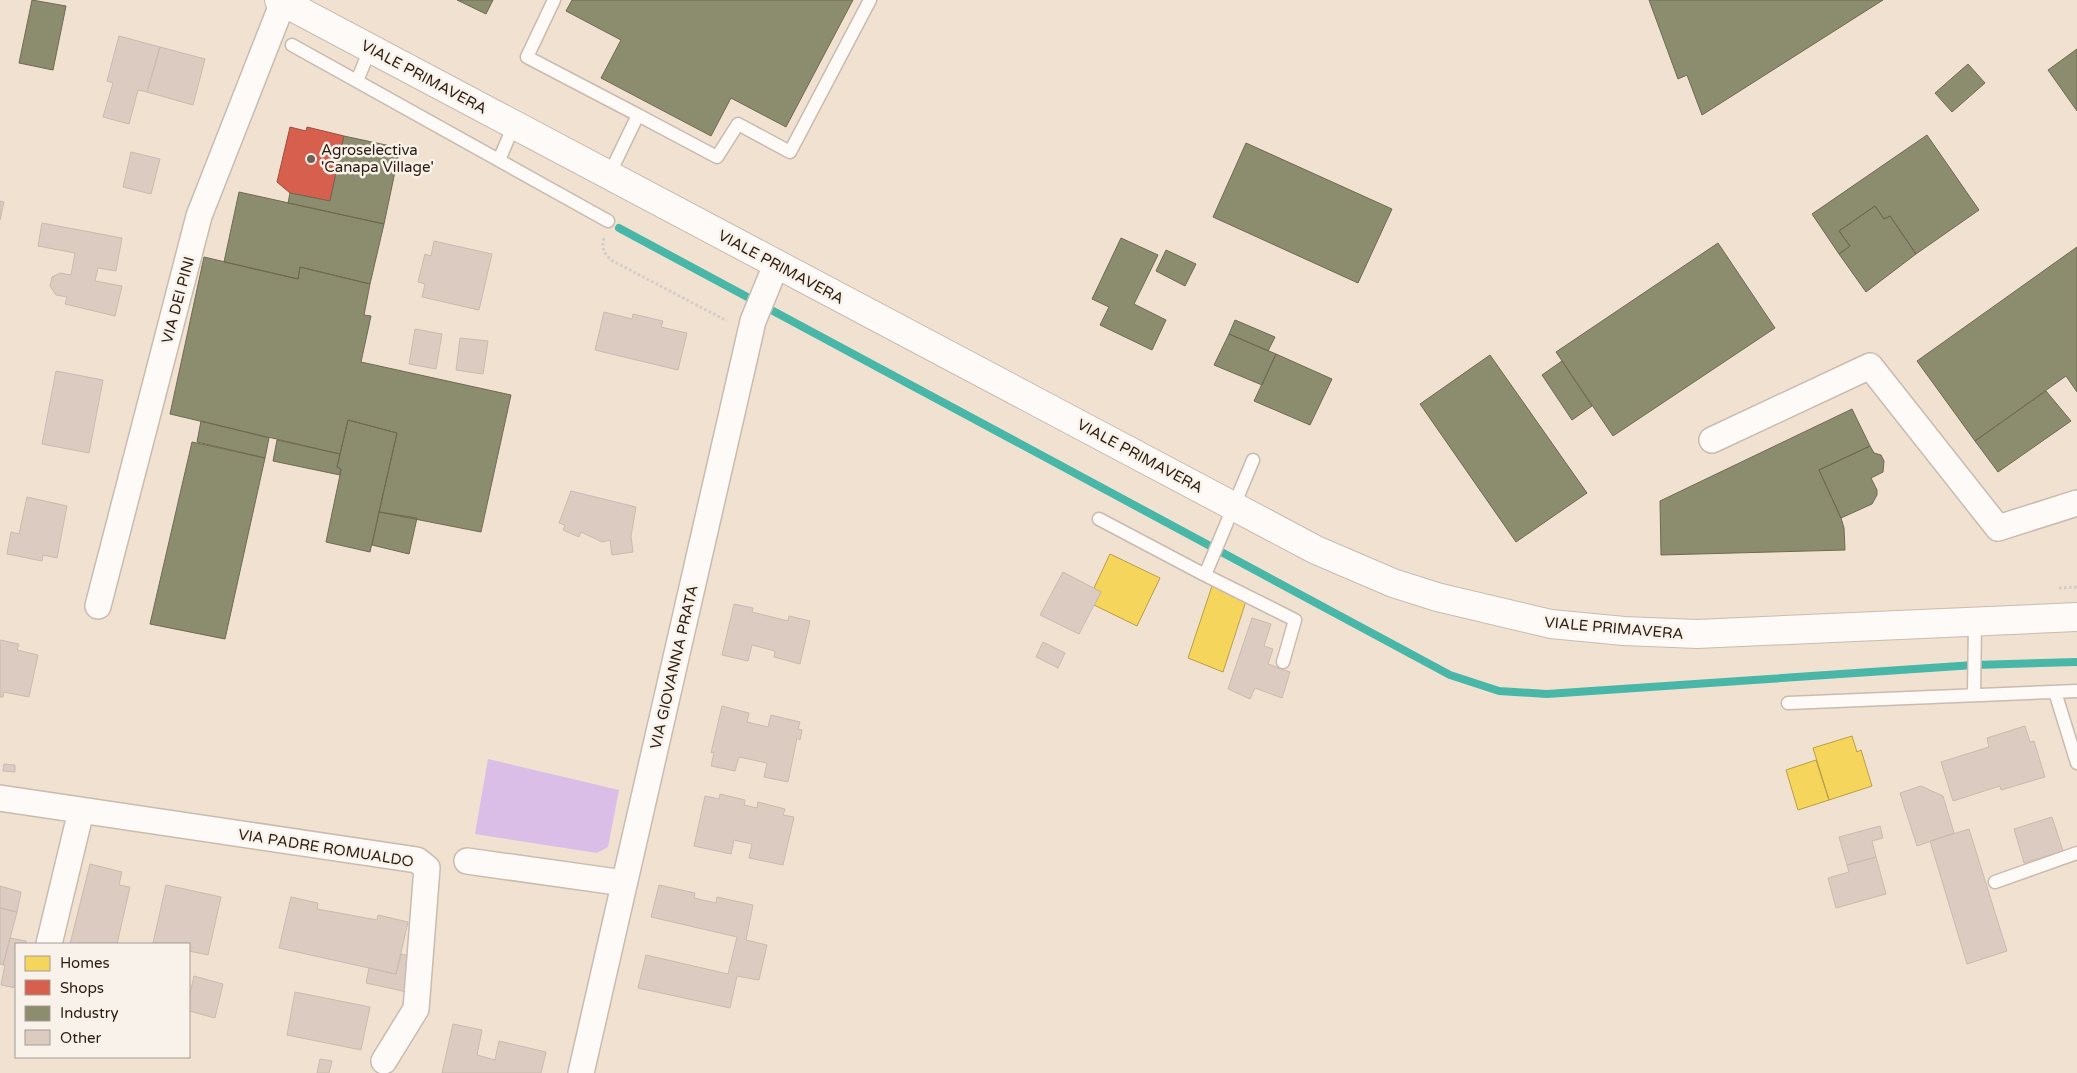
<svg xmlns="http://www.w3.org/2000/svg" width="2077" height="1073" font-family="'Varela Round',sans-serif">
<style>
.green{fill:#dabee8}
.homes{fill:#f6d55c;stroke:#b99e45}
.shops{fill:#d6604d;stroke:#a24c3a}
.industry{fill:#8c8c6e;stroke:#6f6a52}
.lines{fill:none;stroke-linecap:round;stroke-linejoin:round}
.stream{stroke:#48b7a8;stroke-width:8}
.building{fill:#dbcbc0;stroke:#cabaaf}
.service-casing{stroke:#c9bbae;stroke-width:15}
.minor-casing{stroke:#c9bbae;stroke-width:28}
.secondary-casing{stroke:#c9bbae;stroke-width:30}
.path{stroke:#d2cdc9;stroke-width:3;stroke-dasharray:2.5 2.5;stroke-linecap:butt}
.service{stroke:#fdfaf8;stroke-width:12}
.minor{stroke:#fdfaf8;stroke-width:25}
.secondary{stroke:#fdfaf8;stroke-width:28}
.poi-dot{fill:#706153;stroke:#f9f2eb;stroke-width:2}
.labels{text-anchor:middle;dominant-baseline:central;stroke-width:5;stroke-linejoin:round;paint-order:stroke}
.street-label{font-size:15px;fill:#2a1c0f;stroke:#f9f2eb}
.poi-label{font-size:15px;fill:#2a1c0f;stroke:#f9f2eb;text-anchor:start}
</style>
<rect width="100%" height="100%" fill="#f1e1d1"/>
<path class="green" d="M488,759L619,790L608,847L597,853L475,834Z"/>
<path class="homes" d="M1110,554L1160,578L1137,626L1094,605L1101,592L1094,588Z
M1212,586L1247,598L1223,672L1188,658Z
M1852,736L1857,752L1861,750L1872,786L1829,800L1813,748Z
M1816,760L1829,800L1798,810L1786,770Z"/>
<path class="shops" d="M290,127L306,131L307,127L344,136L330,201L290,193L277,182Z"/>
<path class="industry" d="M32,0L66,6L53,70L19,63Z
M457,0H493L486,14Z
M572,0H853L786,127L731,98L711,136L601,78L621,40L566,11Z
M1649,0H1883L1702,115L1687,75L1678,79Z
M2077,49V111L2048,70Z
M1968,64L1985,83L1952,112L1935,93Z
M1927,135L1979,210L1916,254L1890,216L1884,219L1875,206L1839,231L1850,246L1839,254L1812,214Z
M344,136L400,148L384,224L288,203L290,193L330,201Z
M1246,143L1392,209L1358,283L1213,217Z
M239,192L384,224L370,284L300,267L298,279L224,262Z
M1875,206L1884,219L1890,216L1916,254L1866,292L1839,254L1850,246L1839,231Z
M1121,238L1158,255L1134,304L1166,320L1152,350L1100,325L1109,307L1092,299Z
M1718,243L1775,328L1613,436L1556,352Z
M2077,247V392L2066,376L1975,441L1917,361Z
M1166,250L1196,264L1185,286L1156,271Z
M204,257L298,279L300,267L370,284L364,315L371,316L361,362L511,395L481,532L379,512L397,433L348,420L340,454L170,414Z
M1235,320L1275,337L1268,351L1229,334Z
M1229,334L1276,354L1262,385L1214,365Z
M1276,354L1332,379L1310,425L1254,401Z
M1490,355L1587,493L1516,542L1420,404Z
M1562,361L1592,406L1572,420L1542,375Z
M2046,391L2071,421L1998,472L1975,441Z
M1852,409L1870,446L1819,470L1841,518L1844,528L1845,550L1661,555L1660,501Z
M348,420L397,433L370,552L326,542L340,475L341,469L337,467Z
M201,421L269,438L265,458L197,442Z
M277,440L340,454L337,467L341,469L340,475L273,461Z
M192,442L265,458L225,639L150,624Z
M1870,446L1874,453L1881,455L1884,461L1883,472L1871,478L1877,490V495L1872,504L1841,518L1819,470Z
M379,512L417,518L409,554L372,545Z"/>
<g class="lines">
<path class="stream" d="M619,228L1450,675L1499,691L1547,694L1974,665L2077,662"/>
</g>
<path class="building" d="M119,36L160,47L147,92L138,90L129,124L103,117L113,83L107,81Z
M160,47L205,59L193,105L147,92Z
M131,152L160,159L151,194L123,187Z
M0,201L4,202L0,220Z
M42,223L122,238L116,271L98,268L95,281L122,286L115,316L65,304L67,297L56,295L50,286L52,277L60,273L71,275L75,253L38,246Z
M434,241L492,254L479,310L422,297L425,284L418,282L425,254L431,256Z
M604,312L632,319L633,314L663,321L661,327L687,333L678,370L595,350Z
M415,329L442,334L436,369L409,364Z
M460,338L488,341L483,374L456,370Z
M56,371L103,380L89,453L42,444Z
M571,491L636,507L631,536L633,552L612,555L610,540L602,542L581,532L579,537L563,530L565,525L559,523Z
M27,497L67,506L57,558L43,555L42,561L7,554L11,532L19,534Z
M1063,572L1101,592L1079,634L1040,615Z
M734,604L753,608L752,612L788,621L789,616L810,621L800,664L774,657L775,651L752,645L748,661L722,655Z
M1252,618L1271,624L1264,646L1273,649L1268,664L1290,672L1282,698L1255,688L1250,699L1228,689Z
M0,640L19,644L17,650L38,655L29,697L4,692L3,697H0Z
M1043,642L1065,653L1058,668L1036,657Z
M722,706L749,713L747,722L768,727L771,715L800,722L798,729L802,730L800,740L797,738L788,782L764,777L767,763L739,757L735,771L711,766L714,752L711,753Z
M2025,726L2030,742L2034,741L2045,777L2001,790L2000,786L1953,801L1941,762L1989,747L1987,738Z
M4,764L15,765V772L3,771Z
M1921,786L1943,796L1954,833L1917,846L1900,793Z
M720,794L745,800L744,805L757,808L758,802L785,809L783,815L794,817L783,865L749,858L752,844L734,840L731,854L694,846L705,796L719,799Z
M2052,817L2063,851L2024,863L2014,829Z
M1880,826L1883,838L1872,841L1876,857L1847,865L1839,837Z
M1969,829L2007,951L1967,964L1930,841Z
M1876,857L1886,894L1836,908L1828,878L1849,872L1847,865Z
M90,864L122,872L119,885L130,887L117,944H70Z
M166,885L221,897L208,955L189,951V944L153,943Z
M659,885L695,893L694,898L716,903L717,897L753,905L746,940L767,945L759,980L737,976L730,1008L638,988L646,955L728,974L737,937L651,917Z
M0,886L21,892L17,912L0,908Z
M291,897L318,903L317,909L377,920L378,915L408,922L396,974L279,948Z
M0,908L17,912L3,965L0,964Z
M10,938L26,941V944H16V988L1,985L5,965H3Z
M401,954L409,956L407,965L413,967L407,992L366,983L369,968L396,974Z
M194,976L223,984L215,1018L189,1011V998Z
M295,992L370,1007L361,1050L287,1035Z
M453,1024L482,1030L477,1055L495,1060L499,1041L546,1052L541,1073H442Z
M320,1059L332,1061L329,1073H317Z"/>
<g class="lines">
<g class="service-casing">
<path id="service" d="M554,0L527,57L638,115L609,175
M292,45L608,221
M357,81L370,49
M638,115L717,157L738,124L790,152L870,0
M499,160L514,125
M1099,519L1205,575L1253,460
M1205,575L1295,620L1283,662
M2055,692L2077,763
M1974,695L1975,621
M1788,703L2077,691
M1995,882L2077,853"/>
</g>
<g class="minor-casing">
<path id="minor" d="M1712,440L1870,366L1998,528L2077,503
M98,606L199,216L283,2
M0,798L417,860L427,868L416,1009L384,1061
M467,861L624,883
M49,944L81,811
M581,1073L753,321L776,265"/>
</g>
<g class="secondary-casing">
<path id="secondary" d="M279,0L1316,550L1393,583L1437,597L1551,624L1624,631L1697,634L2077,617"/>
</g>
<path class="path" d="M604,238C601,248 604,253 611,260L727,321
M2059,588L2077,587"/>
<use href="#service" class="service"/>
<use href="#minor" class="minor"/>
<use href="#secondary" class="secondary"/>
</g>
<circle class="poi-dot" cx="311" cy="159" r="5"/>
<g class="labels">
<g class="street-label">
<text transform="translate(424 77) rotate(28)">VIALE PRIMAVERA</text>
<text transform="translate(781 267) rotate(28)">VIALE PRIMAVERA</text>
<text transform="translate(178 300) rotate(-75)">VIA DEI PINI</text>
<text transform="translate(1140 456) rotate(28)">VIALE PRIMAVERA</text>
<text transform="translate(1614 628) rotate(5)">VIALE PRIMAVERA</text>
<text transform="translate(674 667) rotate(-77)">VIA GIOVANNA PRATA</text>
<text transform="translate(326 848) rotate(9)">VIA PADRE ROMUALDO</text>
</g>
<g class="poi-label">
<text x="321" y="150">Agroselectiva<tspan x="321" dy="17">'Canapa Village'</tspan></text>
</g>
</g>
<rect x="15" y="943" width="175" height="115" fill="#f9f2eb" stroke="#a69c93"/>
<rect x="25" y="956" width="25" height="15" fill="#f6d55c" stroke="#a69c93"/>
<text x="60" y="968" font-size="15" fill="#2a1c0f">Homes</text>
<rect x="25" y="980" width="25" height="15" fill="#d6604d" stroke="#a69c93"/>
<text x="60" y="993" font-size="15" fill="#2a1c0f">Shops</text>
<rect x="25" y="1006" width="25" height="15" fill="#8c8c6e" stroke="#a69c93"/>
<text x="60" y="1018" font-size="15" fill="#2a1c0f">Industry</text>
<rect x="25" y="1030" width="25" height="15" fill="#dbcbc0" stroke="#a69c93"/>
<text x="60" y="1043" font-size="15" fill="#2a1c0f">Other</text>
</svg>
